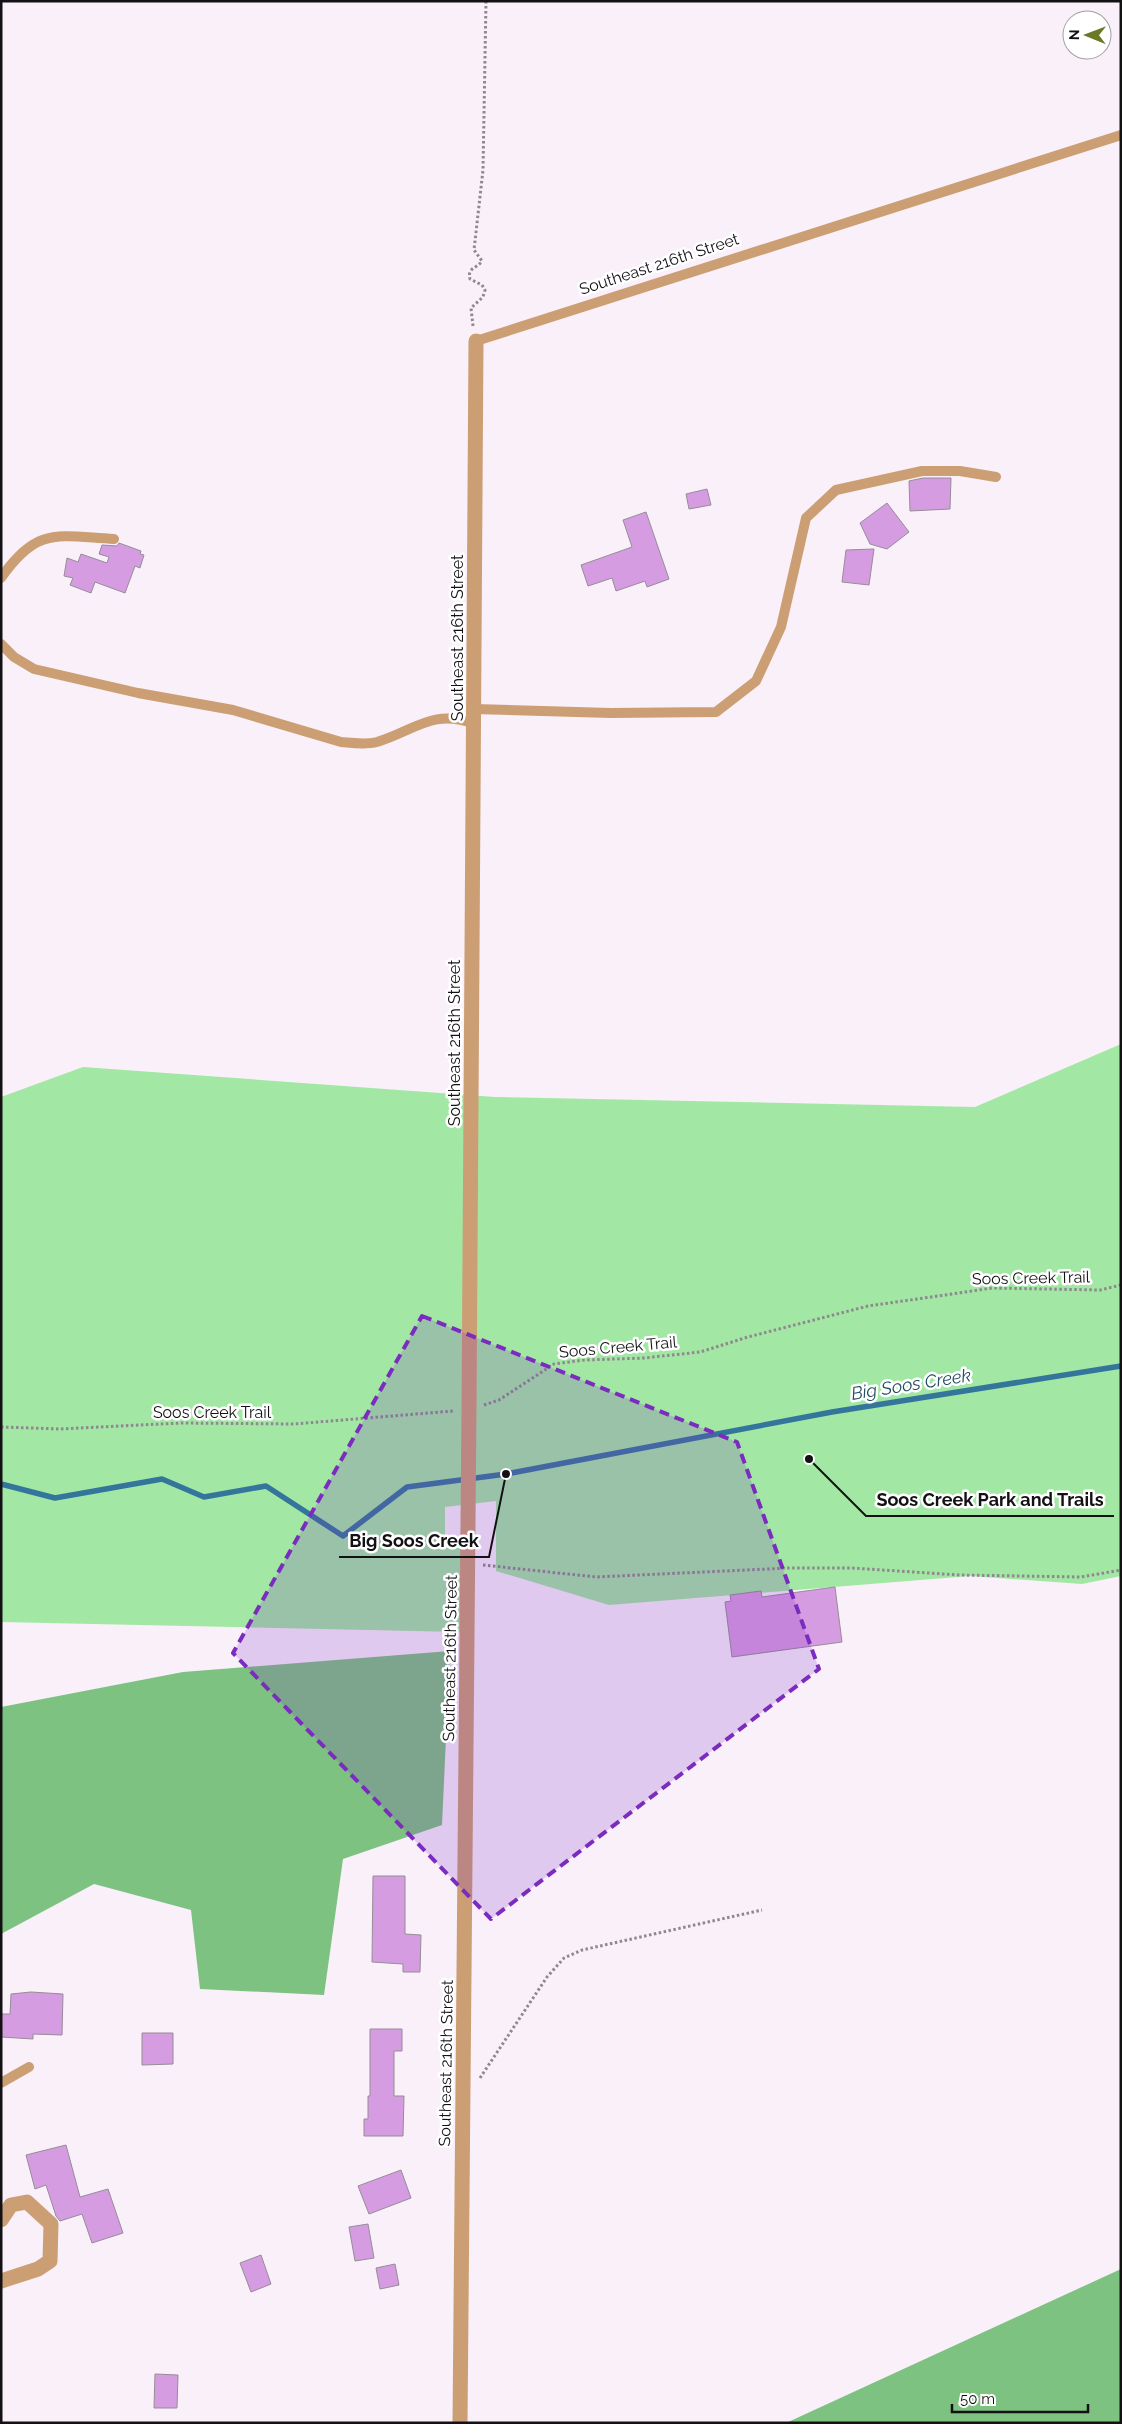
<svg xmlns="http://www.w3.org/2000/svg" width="1122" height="2424" font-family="Raleway,sans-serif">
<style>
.green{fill:#a2e8a4}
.forest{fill:#7dc280}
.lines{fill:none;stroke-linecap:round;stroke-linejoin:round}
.stream{stroke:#34769b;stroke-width:5.5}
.building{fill:#d69ce2;stroke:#958d96}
.path{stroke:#8e888f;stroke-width:3;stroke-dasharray:2.5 2.5;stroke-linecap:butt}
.lane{stroke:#cc9e73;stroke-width:10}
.street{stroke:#cc9e73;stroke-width:15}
.marked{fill:#7b2cbf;fill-opacity:0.2;stroke:#7b2cbf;stroke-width:4;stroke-dasharray:10 6;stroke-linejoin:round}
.labels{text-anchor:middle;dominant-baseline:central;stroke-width:5;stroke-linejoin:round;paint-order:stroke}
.street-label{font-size:16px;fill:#141115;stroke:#fff}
.water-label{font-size:18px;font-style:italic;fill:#254d63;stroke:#fff}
.leader{fill:none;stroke:#141115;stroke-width:2}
.callout-dot{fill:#141115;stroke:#fff;stroke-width:2}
.callout-label{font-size:18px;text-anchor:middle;font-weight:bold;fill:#141115;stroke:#fff;stroke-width:5;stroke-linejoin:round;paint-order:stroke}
</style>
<rect width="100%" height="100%" fill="#f9f0fa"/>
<path class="green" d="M1121,1044V1576L1082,1584L970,1576L609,1605L496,1571V1501L445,1507V1548H462L460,1632L1,1622V1097L83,1067L495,1097L975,1107Z"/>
<path class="forest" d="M450,1651L442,1825L343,1859L324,1995L200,1989L191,1910L94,1884L1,1934V1707L183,1672Z
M1121,2269V2423H786Z"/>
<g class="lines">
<path class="stream" d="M1,1484L55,1498L162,1479L204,1497L266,1486L343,1536L407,1487L506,1474L832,1412L1121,1366"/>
</g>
<path class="building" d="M923,478H951L950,509L910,511L909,481Z
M707,489L711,505L689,509L686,494Z
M887,503L909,532L887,549L870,544L860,523Z
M646,512L669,579L647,587L645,581L616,591L612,578L588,586L581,565L632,547L623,520Z
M119,543L141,551L140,554L144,555L140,568L135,566L125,593L95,582L91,593L70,585L73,578L64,576L67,558L78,562L81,554L107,563L109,557L99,554L102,545L117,546Z
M874,549L869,585L842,582L846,550Z
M835,1587L842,1642L732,1657L725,1602L731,1601L730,1595L761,1591L762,1597Z
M373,1876H405V1934L421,1935L420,1972H403V1964L372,1962Z
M31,1992L63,1994L62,2035L33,2034V2039L1,2037V2014H10L11,1994Z
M370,2029H402V2051H394V2096H404L403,2136H364V2119H368V2096H370Z
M142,2033H173V2064L142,2065Z
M66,2145L80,2197L108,2189L123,2233L92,2243L82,2214L60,2221L56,2216L46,2185L35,2189L26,2155Z
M401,2170L411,2198L369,2214L358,2186Z
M368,2224L374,2258L355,2261L349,2227Z
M261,2255L271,2284L251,2292L240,2263Z
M395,2264L399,2285L380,2289L376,2268Z
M155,2374L178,2375L177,2408H154Z"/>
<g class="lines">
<path class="path" d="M473,326L471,308L483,297L485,290L482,285L470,279C467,267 477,269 482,261L474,250L483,170L486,1
M484,1405L499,1400L554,1364L584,1360L644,1358L700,1352L748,1337L868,1306L952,1294L992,1288L1100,1290L1121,1285
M1,1427L60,1429L181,1423L294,1424L453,1411
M483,1565L596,1577L789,1568H852L959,1575L1081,1577L1121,1570
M480,2078L547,1977L564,1958L582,1950L762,1910"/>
<path class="lane" d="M476,341L1121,135
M1,578C37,526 57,536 114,539
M1,644L14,657L34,669L138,693L233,710L341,742C353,743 365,745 377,742C414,731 433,708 474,724
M474,709L611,713L716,712L756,681L781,627L806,518L836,490L922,471H960L996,477
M1,2083L29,2067"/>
<path class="street" d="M1,2220L11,2205L27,2202L51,2224L50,2261L38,2269L1,2281
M460,2423L469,1410L476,341"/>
</g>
<path class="marked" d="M422,1316L737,1442L819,1669L491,1919L233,1653Z"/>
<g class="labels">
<g class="street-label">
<text transform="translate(659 264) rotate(-18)">Southeast 216th Street</text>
<text transform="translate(457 638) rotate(-90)">Southeast 216th Street</text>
<text transform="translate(454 1043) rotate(-90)">Southeast 216th Street</text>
<text transform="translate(1031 1278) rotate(-1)">Soos Creek Trail</text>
<text transform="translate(618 1347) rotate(-5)">Soos Creek Trail</text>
<text x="212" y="1412">Soos Creek Trail</text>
<text transform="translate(450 1658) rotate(-89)">Southeast 216th Street</text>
<text transform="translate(446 2063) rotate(-89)">Southeast 216th Street</text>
</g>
<g class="water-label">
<text transform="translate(911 1384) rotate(-9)">Big Soos Creek</text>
</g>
</g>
<path class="leader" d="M809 1459L866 1516H1114M506 1474L489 1557H339"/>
<g class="callout-dot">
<circle cx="809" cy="1459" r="5"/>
<circle cx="506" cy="1474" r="5"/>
</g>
<g class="callout-label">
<text x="990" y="1506">Soos Creek Park and Trails</text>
<text x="414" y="1547">Big Soos Creek</text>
</g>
<rect width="1122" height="2424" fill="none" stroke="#141115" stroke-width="5"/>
<g transform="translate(1087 35) rotate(271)"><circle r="24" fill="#ffffff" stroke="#a1a0a1"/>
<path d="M0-4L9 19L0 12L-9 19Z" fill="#6b7825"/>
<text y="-8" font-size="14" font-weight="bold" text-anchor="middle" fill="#141115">N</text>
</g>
<path d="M952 2404v8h136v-8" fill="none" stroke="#141115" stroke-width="2.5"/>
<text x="960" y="2404" font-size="15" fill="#141115" stroke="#ffffff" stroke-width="4" paint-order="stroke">50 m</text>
</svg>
